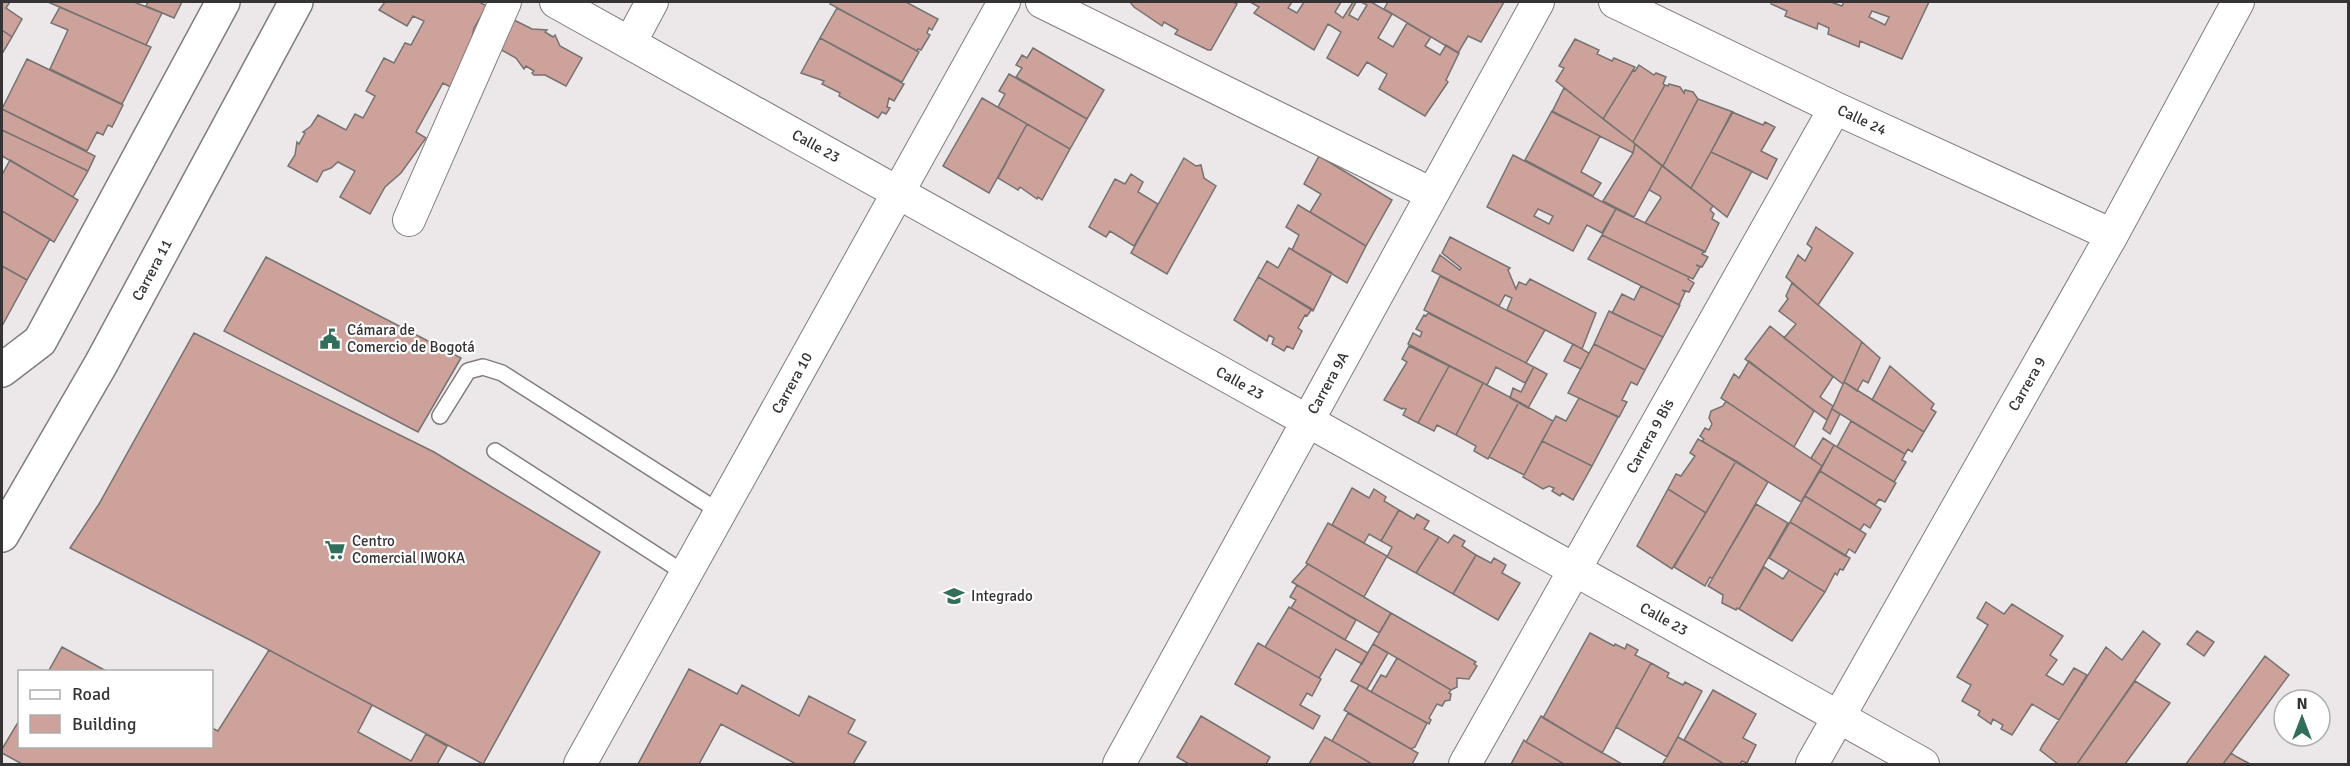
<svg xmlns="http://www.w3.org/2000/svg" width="2350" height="766" font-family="Signika,sans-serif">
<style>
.building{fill:#cda29a;stroke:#767271;stroke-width:1.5;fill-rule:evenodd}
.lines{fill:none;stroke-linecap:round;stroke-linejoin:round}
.service-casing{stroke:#817c7e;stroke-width:18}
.minor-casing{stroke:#817c7e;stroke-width:34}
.primary-casing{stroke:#817c7e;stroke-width:36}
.service{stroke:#fff;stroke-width:15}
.minor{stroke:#fff;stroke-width:32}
.primary{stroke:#fff;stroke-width:33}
.labels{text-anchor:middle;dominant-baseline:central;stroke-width:4.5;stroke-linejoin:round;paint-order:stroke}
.street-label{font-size:15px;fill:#353333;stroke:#fff}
.poi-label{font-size:15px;fill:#353333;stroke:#fff;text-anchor:start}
</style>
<rect width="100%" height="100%" fill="#ece8e9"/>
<path class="building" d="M2,2H10L6,8L22,19L12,37L2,30Z
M48,2H134L162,13L146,45Z
M148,2H182L174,18L146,6Z
M385,2H479L487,6L474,28L470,49L454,89L443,83L416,132L426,138L401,173L385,187L370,214L340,197L355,171L338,162L331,168L323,171L317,182L288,166L295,155L297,142L299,144L305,133L303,132L311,126L318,115L346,130L355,114L363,118L375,96L366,91L384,58L394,63L405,43L411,45L424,21L413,16L407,26L379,10Z
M831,2H906L938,19L932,30L929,28L927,33L930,35L921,50L918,49L917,51L830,4Z
M1130,2H1233L1237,4L1211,50H1208L1175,34L1178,30L1164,22L1162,26L1134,7Z
M1250,2H1292L1288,8L1297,13L1304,2H1341L1335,12L1343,18L1353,2H1356L1349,15L1358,20L1367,5L1361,2H1371L1392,14L1378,38L1393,47L1407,23L1431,37L1425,46L1440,55L1446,45L1459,53L1446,80L1448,82L1425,116L1379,89L1387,74L1367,62L1358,76L1327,58L1341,32L1328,24L1314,50L1254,13L1259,7Z
M1388,2H1504L1481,42L1468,36L1458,53L1384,9Z
M1772,2H1831L1842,6L1844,2H1929L1902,59L1860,41L1859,47L1828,34L1829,28L1818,23L1817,29L1785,16L1787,11L1771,4ZM1872,11L1889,17L1885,25L1869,17Z
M60,7L151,47L122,104L50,69L68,30L51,23Z
M837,8L919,52L902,82L820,38Z
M512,19L532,29L547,30L545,32L553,37L555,35L560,46L582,58L566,86L545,75H534L532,73L534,71L526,66L524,69L516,58L496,47Z
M2,30L12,37L2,54Z
M820,38L904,84L894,101L889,98L887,107L890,108L886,114L882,112L878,118L839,96L840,93L822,84L824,81L801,73Z
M1575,39L1599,50L1597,54L1612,61L1614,58L1635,67L1603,119L1556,81L1564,68L1559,66Z
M1033,48L1104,90L1087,119L1016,77L1022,68L1016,65L1022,55L1027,58Z
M27,59L123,105L112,127L108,125L103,135L97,132L87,151L2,109Z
M1639,65L1654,75L1656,73L1666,77L1663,84L1665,85L1633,142L1603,119L1633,70L1635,71Z
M1009,74L1087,119L1070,149L998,107L1005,94L999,91Z
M1669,84L1680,87L1684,93L1685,90L1693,92L1698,99L1663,166L1633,142L1665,85L1668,86Z
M1564,88L1633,142L1635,144L1633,153L1552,112Z
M982,98L1027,124L989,193L943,166Z
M1698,99L1733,112L1691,188L1663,166Z
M2,109L95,156L88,171L2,130Z
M1552,111L1600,136L1581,172L1601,183L1593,196L1525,160Z
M1732,112L1763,125L1765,122L1775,127L1761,151L1777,159L1767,179L1711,152Z
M1027,124L1070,149L1042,200L1038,197L1037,199L1020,187L1018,190L998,178Z
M2,130L88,171L73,197L2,156Z
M1635,144L1662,166L1634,217L1603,201L1633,153Z
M1711,152L1752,171L1727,217L1691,188Z
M1513,155L1616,209L1602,233L1587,225L1573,251L1487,207ZM1538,209L1553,216L1549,224L1534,216Z
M1319,156L1392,200L1366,246L1310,212L1321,194L1304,184Z
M1184,158L1196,166L1201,165L1204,178L1216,186L1167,274L1131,253Z
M10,160L78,200L54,242L2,211V175Z
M1662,166L1713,206L1710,210L1714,214L1712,219L1719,223L1705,252L1645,223L1661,198L1660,196L1649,190Z
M1131,174L1143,182L1138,192L1158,204L1134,246L1110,231L1106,237L1089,227L1115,179L1125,184Z
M1298,205L1366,246L1347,283L1292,250L1299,235L1286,227Z
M1616,209L1704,251L1702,254L1708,257L1702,267L1696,265L1700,267L1693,279L1602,235Z
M2,211L50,239L27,280L2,266Z
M1816,227L1853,253L1818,305L1786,277L1798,255L1805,261L1812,248L1807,244Z
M1602,235L1689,277L1688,279L1694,283L1689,292L1682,290L1685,292L1679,305L1588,259Z
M1450,237L1510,268L1508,270L1516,289L1519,282L1526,285L1530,279L1596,313L1582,349L1507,310L1512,298L1505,295L1499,306L1432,271L1440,255L1460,270L1461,268L1442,253Z
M1289,248L1332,273L1313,311L1258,277L1267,261L1278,268Z
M266,257L461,358L418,432L224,331Z
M2,266L27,280L2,326Z
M1440,276L1545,330L1526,363L1424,310Z
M1258,277L1312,309L1307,316L1305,315L1298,328L1302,331L1293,349L1287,346L1284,351L1272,344L1274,338L1269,335L1267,341L1234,320Z
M1792,283L1862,342L1843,384L1784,338L1796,324L1779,311L1788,299L1786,296Z
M1641,286L1680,305L1663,337L1612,313L1622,294L1634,300Z
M1609,311L1663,337L1645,370L1594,344Z
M1428,313L1534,367L1525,383L1496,367L1487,385L1408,344L1413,333L1420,337L1422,332L1416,329L1424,315L1426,316Z
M1770,326L1833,377L1820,397L1833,406L1827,420L1745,359Z
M194,333L434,452L600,552L483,764L252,641L70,548L99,504Z
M1862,342L1880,358L1868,383L1863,380L1857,391L1844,382Z
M1573,344L1589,353L1581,369L1564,361Z
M1594,344L1645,370L1637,385L1631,382L1622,400L1627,402L1619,417L1568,393Z
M1409,346L1449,366L1418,423L1403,415L1406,409L1403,408L1402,409L1384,400L1407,362L1402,359Z
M1749,361L1814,411L1794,447L1721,398L1734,374L1739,378Z
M1449,366L1483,383L1456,435L1437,425L1434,431L1418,423Z
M1890,366L1934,404L1931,409L1936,412L1924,432L1872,400Z
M1534,367L1547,374L1528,408L1510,398L1513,388L1521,392Z
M1844,382L1924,432L1912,452L1908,449L1905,454L1832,409Z
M1483,383L1519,402L1488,459L1474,451L1476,446L1456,435Z
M1579,398L1618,417L1592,466L1542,441L1556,416L1566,421Z
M1726,401L1822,466L1801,502L1702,441L1704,439L1700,436L1705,428L1709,430L1712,424L1709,418L1711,411L1723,406Z
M1519,402L1553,421L1524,475L1489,457Z
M1832,409L1840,414L1830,434L1823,429Z
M1851,421L1905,454L1902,460L1906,462L1894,482L1837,447Z
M1823,438L1834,445L1822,466L1811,458Z
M1698,439L1736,461L1706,513L1668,489L1676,474L1681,476L1695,456L1690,453Z
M1542,441L1592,466L1573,500L1562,493L1560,496L1552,491L1554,488L1549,486L1543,489L1523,477Z
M1834,445L1896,483L1885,502L1879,499L1875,505L1820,471Z
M1736,461L1768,482L1712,579L1710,577L1705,586L1674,567Z
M1820,471L1881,509L1870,528L1864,524L1860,530L1805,496Z
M1352,488L1369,498L1374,489L1386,497L1384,501L1399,510L1381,541L1369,534L1364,543L1332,525Z
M1668,489L1706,513L1672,569L1637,546Z
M1805,496L1866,534L1855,553L1849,549L1845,556L1790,522Z
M1756,504L1788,523L1739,609L1737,608L1736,610L1722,603L1723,595L1708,586Z
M1399,510L1414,519L1417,514L1429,521L1424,529L1439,537L1416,573L1387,557L1392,547L1381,541Z
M1790,522L1850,558L1843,570L1840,569L1837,575L1835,573L1825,592L1769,558Z
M1328,523L1387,556L1364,597L1306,563Z
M1454,535L1465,541L1462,546L1476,555L1453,594L1416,573L1439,537L1448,543Z
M1476,555L1491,563L1494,558L1506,565L1502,573L1520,583L1498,620L1453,594Z
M1308,564L1391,613L1379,633L1292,582Z
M1764,567L1783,579L1789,570L1825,592L1792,641L1739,609Z
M1297,585L1356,620L1345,640L1291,608L1296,600L1290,597Z
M1986,602L2004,614L2012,604L2063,636L2050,655L2057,660L2046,675L2063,685L2074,668L2087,675L2059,720L2032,704L2012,735L2001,729L2003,725L1993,719L1991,724L1978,715L1980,711L1962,701L1971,685L1957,677L1988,625L1977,618Z
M1289,607L1368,653L1362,664L1336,649L1319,678L1265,647Z
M1391,613L1476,662L1474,664L1477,666L1469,679L1457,678V687L1451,690L1373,644Z
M2143,631L2160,644L2077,764H2058L2040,750L2042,746L2106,647L2122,660Z
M2197,631L2214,642L2204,656L2187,644Z
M1590,633L1614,646L1615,644L1625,649L1627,644L1638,650L1635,655L1651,663L1602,753L1543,718Z
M1258,643L1321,679L1312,696L1307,693L1300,705L1320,716L1313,729L1235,684Z
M1373,644L1388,653L1367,689L1351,681Z
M62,647L108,672H48Z
M269,650L372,705L358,732L411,761L426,734L447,746L437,764H22L2,753V749L20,719V746H212V728L218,731Z
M2265,656L2289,675L2223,764H2186Z
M1397,658L1451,690L1449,693L1451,694L1450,700L1445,701L1442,706L1437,704L1429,718L1431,720L1429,724L1371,692L1381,675L1386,677Z
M1651,663L1669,673L1667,677L1683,685L1685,682L1702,691L1667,757L1616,727Z
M689,669L737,694L742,685L799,716L809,696L855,720L848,733L866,742L853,764H796L721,724L699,764H638Z
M2135,681L2170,703L2125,764H2077Z
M1359,685L1427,723L1415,747L1411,749L1344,710Z
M1713,690L1756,714L1743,738L1756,745L1747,763L1742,761L1740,764H1724L1684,740Z
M1348,713L1418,753L1412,764H1372L1332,741Z
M1201,716L1270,757L1266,764H1189L1177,757Z
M1541,716L1577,738L1622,764H1564L1526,742Z
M1325,737L1332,741L1372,764H1309Z
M1678,737L1697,748L1724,764H1666L1663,763Z
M1524,740L1526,742L1564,764H1511Z
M2231,753L2237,757L2250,764H2223Z"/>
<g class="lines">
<g class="service-casing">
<path id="service" d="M440,416L468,371L483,367L502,373L720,512
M495,451L686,574"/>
</g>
<g class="minor-casing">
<path id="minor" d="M556,2L1923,764
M1042,2L1432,194
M1615,2L1835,108L2112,235
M630,43L652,2
M409,220L505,2
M580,764L1004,2
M1119,764L1538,2
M1465,764L1835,108
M1812,764L2112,235L2238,2"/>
</g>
<g class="primary-casing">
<path id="primary" d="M2,370L40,341L223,2
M2,535L101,364L296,2"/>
</g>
<use href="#service" class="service"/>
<use href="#minor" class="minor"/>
<use href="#primary" class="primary"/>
</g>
<defs>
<g id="civic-bare" transform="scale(1.62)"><path d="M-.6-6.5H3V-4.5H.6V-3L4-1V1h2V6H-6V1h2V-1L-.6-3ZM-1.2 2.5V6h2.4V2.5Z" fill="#326f5b" stroke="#fff" stroke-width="2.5" paint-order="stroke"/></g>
<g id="supermarket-bare" transform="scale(1.62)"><path d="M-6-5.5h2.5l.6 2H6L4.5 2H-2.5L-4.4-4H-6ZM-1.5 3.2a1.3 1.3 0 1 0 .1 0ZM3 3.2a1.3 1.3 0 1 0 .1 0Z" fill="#326f5b" stroke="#fff" stroke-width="2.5" paint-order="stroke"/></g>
<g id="school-bare" transform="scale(1.62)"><path d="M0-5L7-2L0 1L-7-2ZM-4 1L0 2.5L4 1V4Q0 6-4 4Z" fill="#326f5b" stroke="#fff" stroke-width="2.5" paint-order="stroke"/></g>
</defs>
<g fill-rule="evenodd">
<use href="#civic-bare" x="330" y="339"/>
<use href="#supermarket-bare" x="335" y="550"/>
<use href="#school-bare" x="954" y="596"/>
</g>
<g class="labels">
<g class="street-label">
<text transform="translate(1862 120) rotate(25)">Calle 24</text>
<text transform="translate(816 146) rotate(29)">Calle 23</text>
<text transform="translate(152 270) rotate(-62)">Carrera 11</text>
<text transform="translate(792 383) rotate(-61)">Carrera 10</text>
<text transform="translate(1240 383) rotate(29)">Calle 23</text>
<text transform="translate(1328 383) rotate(-61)">Carrera 9A</text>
<text transform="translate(2027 384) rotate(-60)">Carrera 9</text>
<text transform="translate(1650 436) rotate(-61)">Carrera 9 Bis</text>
<text transform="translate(1664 619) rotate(29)">Calle 23</text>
</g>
<g class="poi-label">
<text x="347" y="330">Cámara de<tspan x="347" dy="17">Comercio de Bogotá</tspan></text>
<text x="352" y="541">Centro<tspan x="352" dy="17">Comercial IWOKA</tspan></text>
<text x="971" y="596">Integrado</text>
</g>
</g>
<rect width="2350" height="766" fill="none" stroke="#353333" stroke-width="6"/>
<rect x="18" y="670" width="195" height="78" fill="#ffffff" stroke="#aeadad" stroke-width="1.5"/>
<rect x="30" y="690" width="30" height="9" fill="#ffffff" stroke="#aeadad" stroke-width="1.5"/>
<text x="72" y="700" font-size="18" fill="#353333">Road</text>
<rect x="30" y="715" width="30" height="18" fill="#cda29a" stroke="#aeadad" stroke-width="1.5"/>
<text x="72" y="730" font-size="18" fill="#353333">Building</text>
<g transform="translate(2302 718)"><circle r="28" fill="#ffffff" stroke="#aeadad" stroke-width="1.5"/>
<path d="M0-4.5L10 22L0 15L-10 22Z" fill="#326f5b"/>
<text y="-9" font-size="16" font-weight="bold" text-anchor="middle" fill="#353333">N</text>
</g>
</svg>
